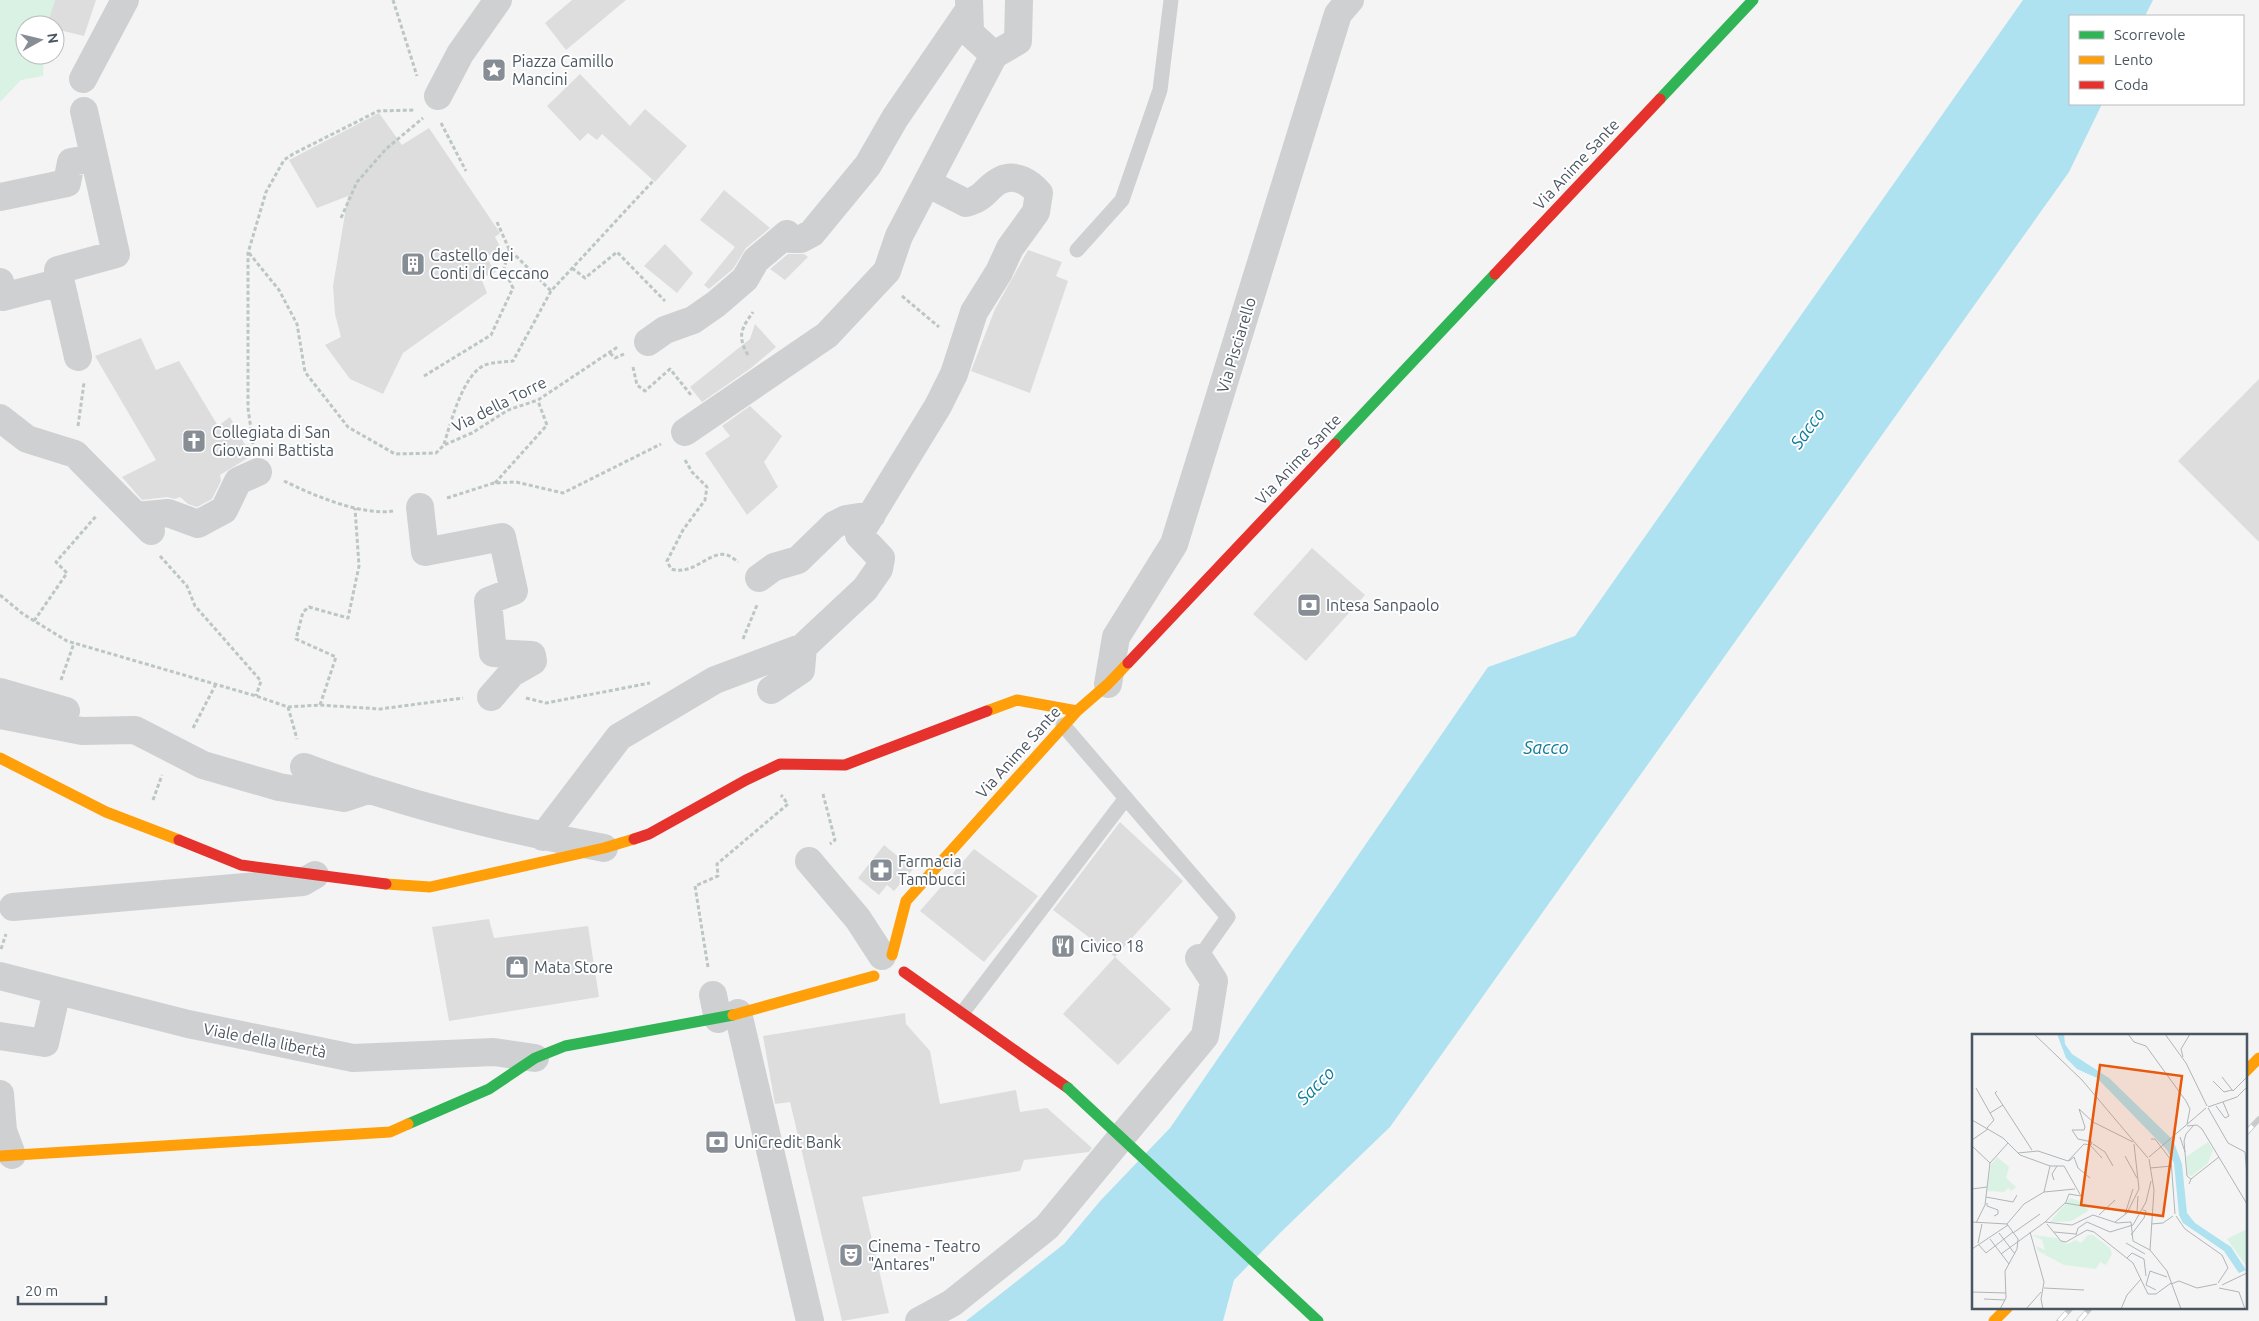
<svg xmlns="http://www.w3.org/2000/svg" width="2259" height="1321" font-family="Ubuntu,sans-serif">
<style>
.green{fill:#d9f2e3}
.water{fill:#aee2f0}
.building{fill:#ddddde}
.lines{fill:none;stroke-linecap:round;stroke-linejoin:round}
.path{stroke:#bcc7c4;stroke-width:3;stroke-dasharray:4 2.5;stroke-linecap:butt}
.lane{stroke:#ced0d2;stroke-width:15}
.street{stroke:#ced0d2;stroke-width:28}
.fast{stroke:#30b455;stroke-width:11}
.slow{stroke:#ff9f0a;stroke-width:11}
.jam{stroke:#e5322d;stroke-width:11}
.rail-casing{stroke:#c9cacc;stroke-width:5.5}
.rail{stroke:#fff;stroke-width:4;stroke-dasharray:11;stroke-linecap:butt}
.fast-bridge{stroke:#30b455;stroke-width:11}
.labels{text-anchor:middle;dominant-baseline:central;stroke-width:4;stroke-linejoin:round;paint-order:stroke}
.poi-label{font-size:16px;fill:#4a5661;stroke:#fff;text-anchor:start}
.street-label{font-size:16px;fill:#4a5661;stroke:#fff}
.water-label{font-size:18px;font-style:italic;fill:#0c7c9b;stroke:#fff}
.inset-road{fill:none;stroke:#b0b5b9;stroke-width:1}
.view{fill:#e8590c;fill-opacity:0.15;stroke:#e8590c;stroke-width:2.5}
.inset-edge{fill:none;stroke:#4a5661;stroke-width:2.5}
</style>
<rect width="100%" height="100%" fill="#f4f4f4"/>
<path class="green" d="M0,0H55L47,25H25V55H44L43,76L21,80L0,102Z"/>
<path class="water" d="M2023,0H2153L2145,16H2070V104H2102L2069,172L1390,1127L1281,1232L1234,1280L1223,1321H966L1064,1244L1101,1200L1170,1128L1488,667L1575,636Z"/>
<path class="building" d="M55,0H96L84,36L55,29V25H47Z
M572,0H626L566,50L545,23Z
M580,74L630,126L645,109L687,146L655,182L602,134L597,140L588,133L580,141L547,106Z
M379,113L402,145L429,128L500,233L495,237L503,252L485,256L496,272L481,278L487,293L403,353L383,394L350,379L325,345L341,337L335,314L333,286L348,196L317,208L289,160Z
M724,190L770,228L746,248L733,269L709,289L704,285L735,247L700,220Z
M665,244L693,273L677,293L644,266Z
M1028,250L1062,262L1056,276L1068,281L1030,393L971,371L995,309Z
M788,254H804L808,257L785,280L770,269Z
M755,324L776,347L751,368L702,402L690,387L750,339Z
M141,338L156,370L179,361L218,426L230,417L251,456L220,475L221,481L212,499L197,507L188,504L180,497L175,499L167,497L142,500L122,477L156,460L95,356Z
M2259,379V542L2178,461Z
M750,406L782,436L764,462L778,487L747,515L705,453L730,436L722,426Z
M1312,548L1365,595L1306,661L1253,614Z
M1120,822L1183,881L1115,957L1053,910Z
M884,845L913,869L894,891L887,885L879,895L858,878Z
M974,849L1038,896L984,962L920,911Z
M489,919L494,938L588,926L599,997L449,1021L432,927Z
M1115,957L1171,1009L1118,1065L1063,1014Z
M905,1013L906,1024L930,1051L940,1104L1016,1090L1020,1112L1047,1108L1092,1148L1089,1152L1024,1160L1020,1171L862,1197L889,1313L842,1321L790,1102L775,1104L763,1036Z"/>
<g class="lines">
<path class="path" d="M393,0L417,76
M441,123L466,171
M341,218L357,182L386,149L423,118
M497,222L509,249L551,291
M249,253L279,290L297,324L305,372L348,427L395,454L436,453L444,445L472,433L508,410L538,400L619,346
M572,268L585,278L617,252L665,301
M902,296L939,327
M610,353L615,358L624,354
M748,355C737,336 741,329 753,312
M633,367L637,385L645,391L670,369L691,395
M424,376L491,335L513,288L504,269L509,249
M78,426L84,383
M253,444L248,408V253L266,192L284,160L293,154L378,111L414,110
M444,444C451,422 463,374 485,365C493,362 504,362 513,361L551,291L653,181
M685,460L692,472L707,487L705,500L683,530L667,561L671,569C695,576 709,550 727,555C731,556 735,560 738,562
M284,481C313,495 361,516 393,511
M495,483L547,425L538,401
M447,498L494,483L516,482L563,493L661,444
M160,556L187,586L195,606L261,681L256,696
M0,595L23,614L67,641L256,696L288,707L320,705L380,709L463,698
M34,621L67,573L56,562L97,515
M743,639L757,605
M61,680L74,643
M526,698L546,703L650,683
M320,705L336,657L296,639L303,612L309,607L348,618L359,566L355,508
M288,707L297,739
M193,728L216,684
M823,794L835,840L830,844
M153,800L162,775
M1,949L6,934
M708,967L695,886L718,876L717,864L788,804L781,795"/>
<path class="lane" d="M1077,250L1122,200L1160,90L1171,0
M1063,725L1228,917L1199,958
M963,1012L1126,798"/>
<path class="street" d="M969,1L970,33L994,55L1018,41L1019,0
M83,79L125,0
M438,96L460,54L498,0
M0,197L67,183L71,162L94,158
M0,282L3,297L61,282
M648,342L665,330L693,320L716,304L745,279L756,260L787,234L791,239H801L812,233L868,165L895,118L969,10
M78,357L58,270L116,254L84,111
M0,418L27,439L75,454L151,531
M685,432L827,335L887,271L899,236L994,55
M420,507L425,552L502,537L514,591L488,601L493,653L532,655L533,661L512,673L491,697
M136,516L168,513L198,524L224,510L238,481L258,472
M759,578L774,567L798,560L834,525L846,519L872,515
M1108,684L1116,637L1174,544L1338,14L1350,0
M771,690L801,670L803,647
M0,692L66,711
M0,715L82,731L135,730L203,765L279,787L344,798L368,790
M304,767C401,803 502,829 604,848
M543,837L619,737L715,680L803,647L865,589L879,569L881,558L859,535L938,406L954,374L974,312L999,272L1010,248L1036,212L1039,193C1030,183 1016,173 1001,180C987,186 986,198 966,203L927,183
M809,861L858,919L882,956
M13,907L303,882L315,875
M0,976L188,1024L353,1058L494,1052L535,1058
M713,995L718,1019
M738,1013L810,1321
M0,1036L45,1043L57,991
M0,1094L3,1131L12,1155
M919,1321L952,1303L1047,1227L1205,1036L1214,981L1199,958"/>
<path class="fast" d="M1660,99L1753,0
M1335,444L1495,274
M408,1124L489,1089L535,1058L565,1046L733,1015"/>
<path class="slow" d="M987,711L1017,700L1077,711
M0,758L106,812L179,840
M386,884L430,887L604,848L634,839
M892,955L906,901L1077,711L1108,684L1128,663
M733,1015L874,976
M2245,1072L2259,1058
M0,1156L390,1132L408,1124
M1994,1321L2008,1307"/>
<path class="jam" d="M1495,274L1660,99
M1128,663L1335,444
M634,839L649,834L746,780L780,764L845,765L987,711
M179,840L241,865L386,884
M904,972L1068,1088"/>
<g class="rail-casing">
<path id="rail" d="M2245,1134L2259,1119
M2059,1321L2072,1307
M2079,1321L2091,1307"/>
</g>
<use href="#rail" class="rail"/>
<path class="fast-bridge" d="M1068,1088L1318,1321"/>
</g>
<defs>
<g id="sight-square" transform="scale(1.25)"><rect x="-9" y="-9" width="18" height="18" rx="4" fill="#868d94" stroke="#fff"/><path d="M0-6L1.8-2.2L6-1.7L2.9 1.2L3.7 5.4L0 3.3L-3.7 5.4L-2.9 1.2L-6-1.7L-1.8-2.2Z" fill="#fff"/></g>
<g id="building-square" transform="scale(1.25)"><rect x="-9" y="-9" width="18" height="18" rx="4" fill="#868d94" stroke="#fff"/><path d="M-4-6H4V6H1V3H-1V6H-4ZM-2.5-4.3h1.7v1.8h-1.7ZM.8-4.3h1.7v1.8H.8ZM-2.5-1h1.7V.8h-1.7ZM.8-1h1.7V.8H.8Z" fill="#fff"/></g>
<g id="church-square" transform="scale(1.25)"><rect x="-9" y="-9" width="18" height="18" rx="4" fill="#868d94" stroke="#fff"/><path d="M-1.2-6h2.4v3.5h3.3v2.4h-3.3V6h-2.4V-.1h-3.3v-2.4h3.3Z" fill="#fff"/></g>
<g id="bank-square" transform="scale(1.25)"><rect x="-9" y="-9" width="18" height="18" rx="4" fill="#868d94" stroke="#fff"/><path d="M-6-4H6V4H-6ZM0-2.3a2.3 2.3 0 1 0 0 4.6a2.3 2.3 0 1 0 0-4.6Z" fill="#fff"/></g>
<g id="pharmacy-square" transform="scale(1.25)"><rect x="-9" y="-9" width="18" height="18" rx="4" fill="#868d94" stroke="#fff"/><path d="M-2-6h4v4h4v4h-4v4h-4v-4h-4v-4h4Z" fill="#fff"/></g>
<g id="restaurant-square" transform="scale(1.25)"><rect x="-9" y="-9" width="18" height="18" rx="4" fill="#868d94" stroke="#fff"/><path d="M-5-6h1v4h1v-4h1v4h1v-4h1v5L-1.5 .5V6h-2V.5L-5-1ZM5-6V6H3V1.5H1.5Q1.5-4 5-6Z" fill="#fff"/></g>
<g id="shop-square" transform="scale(1.25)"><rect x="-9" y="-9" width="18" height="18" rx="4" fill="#868d94" stroke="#fff"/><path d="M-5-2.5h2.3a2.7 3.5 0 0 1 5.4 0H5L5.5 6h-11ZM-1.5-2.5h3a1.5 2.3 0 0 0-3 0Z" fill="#fff"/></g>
<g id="theatre-square" transform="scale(1.25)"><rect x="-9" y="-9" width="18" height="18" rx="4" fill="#868d94" stroke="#fff"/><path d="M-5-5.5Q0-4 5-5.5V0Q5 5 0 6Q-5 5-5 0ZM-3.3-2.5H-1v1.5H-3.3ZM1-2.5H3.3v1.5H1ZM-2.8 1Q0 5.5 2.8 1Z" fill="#fff"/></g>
</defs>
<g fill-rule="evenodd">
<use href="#sight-square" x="494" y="70"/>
<use href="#building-square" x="413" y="264"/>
<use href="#church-square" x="194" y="441"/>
<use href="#bank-square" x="1309" y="605"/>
<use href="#pharmacy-square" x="881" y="870"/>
<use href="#restaurant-square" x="1063" y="946"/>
<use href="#shop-square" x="517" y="967"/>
<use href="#bank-square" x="717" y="1142"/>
<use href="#theatre-square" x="851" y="1255"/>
</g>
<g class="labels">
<g class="poi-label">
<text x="512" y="61">Piazza Camillo<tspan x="512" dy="18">Mancini</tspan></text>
<text x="430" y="255">Castello dei<tspan x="430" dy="18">Conti di Ceccano</tspan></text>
<text x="212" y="432">Collegiata di San<tspan x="212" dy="18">Giovanni Battista</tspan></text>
<text x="1326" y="605">Intesa Sanpaolo</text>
<text x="898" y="861">Farmacia<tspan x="898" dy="18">Tambucci</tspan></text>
<text x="1080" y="946">Civico 18</text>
<text x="534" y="967">Mata Store</text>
<text x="734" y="1142">UniCredit Bank</text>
<text x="868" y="1246">Cinema - Teatro<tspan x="868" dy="18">"Antares"</tspan></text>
</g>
<g class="street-label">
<text transform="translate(1576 164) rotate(-47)">Via Anime Sante</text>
<text transform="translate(1236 345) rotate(-73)">Via Pisciarello</text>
<text transform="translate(499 404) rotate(-27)">Via della Torre</text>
<text transform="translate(1298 459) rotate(-47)">Via Anime Sante</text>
<text transform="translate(1018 752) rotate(-48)">Via Anime Sante</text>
<text transform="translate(265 1040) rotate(11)">Viale della libertà</text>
</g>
<g class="water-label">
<text transform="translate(1807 428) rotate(-54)">Sacco</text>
<text x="1546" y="747">Sacco</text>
<text transform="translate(1315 1085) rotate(-45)">Sacco</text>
</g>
</g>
<g transform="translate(1972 1034)">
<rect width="275" height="275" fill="#f4f4f4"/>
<path d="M236,108L241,116L236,129L220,142L216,141L214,123ZM25,123L37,133L34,144L44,153L40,157L36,154L32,158L15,157L19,131ZM98,164L114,169L116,177L99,187L78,188ZM275,195V233L255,205ZM60,201L85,204L95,210L104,206L109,209L116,201H121L138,214L140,220L134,231L128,228L124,235L92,231L66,217L64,212L73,216L70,206Z" fill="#d9f2e3"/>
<path d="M85,0H92L93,10L100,20L137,44L201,106L210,130L215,179L223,189L259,213L274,236L267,239L252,217L211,189L207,181L202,129L195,116L125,44L105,35L94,24Z" fill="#aee2f0"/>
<path class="inset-road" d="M62,0L110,46L176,124M156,0L162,8L174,12L214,67L218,75L215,90M193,0L214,29L235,72M211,23L209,15L218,0M250,43L261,57L275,43M241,47L252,58L260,56M4,54L22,86L15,94M25,57L23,59L60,116M244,72L253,84L257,82L251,68M236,73L265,63L275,53M236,74L256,109L273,118L275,141M18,79L31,71M0,86L31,104L48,121L78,132H92M215,92L225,91L230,95L275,170M208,103L213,118M179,105H183L199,126L203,180M0,106L16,95M121,110L133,118L141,132M118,111L130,124M0,112L18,129M46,119L66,117L96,127L112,110L119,111L120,108L106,105L100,96H112L113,93L107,75L121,88L161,108M153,122L165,144M177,123L234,74M177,125L182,156L178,216L195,237L209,275M97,127L102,123L106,134L118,144M92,132L109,162M178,134L200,132M219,145L215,142L212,107L214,100L221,92M82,146L80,140L85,132M217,150L219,145L247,123M0,155L15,153M72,158L103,155M72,158L78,132M14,163L41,168L45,161M15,169V172L26,176V180L22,182M93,169L117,173M165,178L166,162M153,180L161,155M127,181L143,166M204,182L213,195L250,221L256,234L246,249M0,188L35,190M73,188L94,168L97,160L109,162M143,188L155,179L167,155L162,110M4,189L13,171L18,129L36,109M35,190L52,170L72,158M35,190L46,205M75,190L89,207L94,208L115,196L122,198L161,229L176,260H184L199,249M179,190L191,189L201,182M58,198L72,248L69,265L71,275M82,198L104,200M27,199L43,220M41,199L68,180M104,201L106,194L115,188L138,198L161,191L174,168L179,147M159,201L172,184L174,177L171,176M18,205L37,230M6,209L10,190M154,209L173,220M6,210L14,219L41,198M0,215L36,191M29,220L73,188L100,191L121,181L145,189L159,188L161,207L178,216M155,224L160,219L172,225L174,242M199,250L207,247L225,254L245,250M250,251L275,239M72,254L112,256M247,254L267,258L273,275M184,256L174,251L178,237L195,243M0,258L34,259M12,265L33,266M28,275L34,264L33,237L45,215L46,205M54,275L69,258M149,275L155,261L169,245"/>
<path class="view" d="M128,31L210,42L191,182L109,171Z"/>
<rect width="275" height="275" class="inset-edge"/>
</g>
<rect x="2069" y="15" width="175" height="90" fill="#ffffff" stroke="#b7bbc0"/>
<rect x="2079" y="31" width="25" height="8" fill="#30b455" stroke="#b7bbc0"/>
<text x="2114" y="40" font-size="15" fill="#4a5661">Scorrevole</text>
<rect x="2079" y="56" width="25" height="8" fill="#ff9f0a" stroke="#b7bbc0"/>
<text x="2114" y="65" font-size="15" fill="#4a5661">Lento</text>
<rect x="2079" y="81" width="25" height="8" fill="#e5322d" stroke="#b7bbc0"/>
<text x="2114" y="90" font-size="15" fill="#4a5661">Coda</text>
<g transform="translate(40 40) rotate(82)"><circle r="24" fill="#ffffff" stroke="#b7bbc0"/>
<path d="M0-4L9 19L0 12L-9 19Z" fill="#868d94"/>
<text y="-8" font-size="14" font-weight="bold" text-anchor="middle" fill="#4a5661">N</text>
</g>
<path d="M18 1296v8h88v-8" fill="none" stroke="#4a5661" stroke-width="2.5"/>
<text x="25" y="1296" font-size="15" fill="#4a5661" stroke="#ffffff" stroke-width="4" paint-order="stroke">20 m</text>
</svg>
